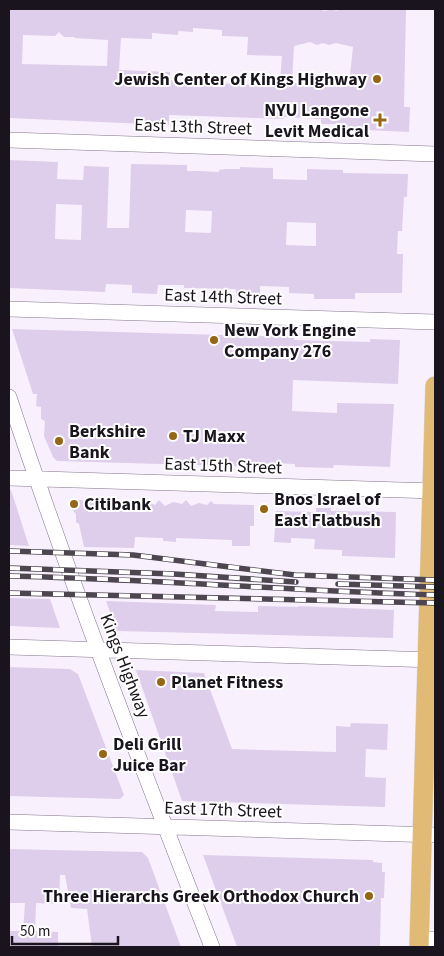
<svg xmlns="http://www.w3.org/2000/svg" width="444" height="956" font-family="'Source Sans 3',sans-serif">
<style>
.building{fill:#dfceeb;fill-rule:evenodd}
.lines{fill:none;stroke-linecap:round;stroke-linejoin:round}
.minor-casing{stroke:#83758e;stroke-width:16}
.major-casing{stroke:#d6d5d6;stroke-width:20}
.minor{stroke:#fff;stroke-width:15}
.major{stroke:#e1bb75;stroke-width:19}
.rail-casing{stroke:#4d4651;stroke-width:5.5}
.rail{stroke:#fff;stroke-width:4;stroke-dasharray:11;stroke-linecap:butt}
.poi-dot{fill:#956614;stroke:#fff;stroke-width:2}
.labels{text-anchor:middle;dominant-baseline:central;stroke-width:4;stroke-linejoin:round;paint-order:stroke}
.poi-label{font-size:18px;font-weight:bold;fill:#1a141e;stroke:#fff;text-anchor:start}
.street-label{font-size:18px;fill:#1a141e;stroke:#fff}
</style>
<rect width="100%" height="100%" fill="#f8f1fd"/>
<path class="building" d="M9,9H321L324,11L333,9L336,11L341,9H406L404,107H410L409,132L345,129V124H321V119L284,117V119L169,115V125L9,118ZM193,28L222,30V36L248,37L247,55L282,56L280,81H257V85L219,83L220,81L170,80V72L119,70L121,38L152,39V33L178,35V31L193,32ZM59,32L64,37H75L74,38L108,40L107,66L22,64L23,35L55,36ZM310,42L317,45L323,43L329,45L336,43L353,47L349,84L292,83L294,46Z
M9,160L58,162L57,179L83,180L84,166L109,167L107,228H129L131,164L187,165V171H200L219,172V170L225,169H240V167L273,168V179L307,180V169L343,170V173L408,174L407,197H404L402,231H398L397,254H403L402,293H355V299H314V294L289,293V287L260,286V297L236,296V289L184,288V285H158L157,294L132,293V285L106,284L105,292L9,288ZM56,204L82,205L81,240L55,239ZM186,210L212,211L211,233L185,232ZM287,222L316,223V246L286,245Z
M12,329L294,337V340L330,341L370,342V339L400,340L398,384L293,380L292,411L337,413V403L394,404L390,467L334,465L333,468L295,467V464L269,463V467L57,461L53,457L44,436L45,421L41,419V407L36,406L37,394H33Z
M9,490H11L29,546L9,545Z
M75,500L147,501L155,505L159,500L165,506L173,502L182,504L186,500L191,506L199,503L207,505L211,501L214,504L254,505V526H250V546H232V540L176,538V542L163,541V538L135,537L134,548L84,547L79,524L76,522V514L71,508L72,503Z
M316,508H331V511L396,512L395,558L342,556V550L314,549L315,539L291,538V543L274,542L276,511L316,512Z
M9,598L50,599L60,628L9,626Z
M106,601L216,605L215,611L258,612V606L298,607V606L394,610L393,638L117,631Z
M9,667L70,669L78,674L124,795L120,799L9,796Z
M136,670L204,673L232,749L336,752V726L350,727L351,723L388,724L387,750L366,749L365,777L386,778L385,807L182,801Z
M9,849L142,852L148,858L181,947H92L87,909L71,908L65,875H60L59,904L36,903L35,931L58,932V947H9V931H23L25,903H9Z
M203,855L373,860V862L382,863V872H385L384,898H381L380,947H237Z"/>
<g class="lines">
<g class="minor-casing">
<path id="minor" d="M9,140L435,154
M9,309L435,322
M9,397C70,582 141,765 212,947
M9,478L435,491
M9,647L435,660
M9,822L435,835
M419,939H435"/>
</g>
<g class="major-casing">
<path id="major" d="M419,947L435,386"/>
</g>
<use href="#minor" class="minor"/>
<use href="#major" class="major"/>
<g class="rail-casing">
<path id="rail" d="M9,551L133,555L295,575L435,580
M9,568L174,574L296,582
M9,576C151,579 293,591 435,595
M338,584L435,587
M9,593L435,603"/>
</g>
<use href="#rail" class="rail"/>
</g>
<g class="poi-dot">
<circle cx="377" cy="79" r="5"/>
<path d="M377.5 112.5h5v5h5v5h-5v5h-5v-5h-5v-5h5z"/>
<circle cx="214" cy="340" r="5"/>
<circle cx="173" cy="436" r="5"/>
<circle cx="59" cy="441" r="5"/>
<circle cx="74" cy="504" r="5"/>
<circle cx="264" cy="509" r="5"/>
<circle cx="161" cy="682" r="5"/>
<circle cx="103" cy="754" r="5"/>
<circle cx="369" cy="896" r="5"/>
</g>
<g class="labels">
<g class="poi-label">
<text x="367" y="79" text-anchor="end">Jewish Center of Kings Highway</text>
<text x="369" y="110" text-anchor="end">NYU Langone<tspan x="369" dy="21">Levit Medical</tspan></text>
<text x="224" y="330">New York Engine<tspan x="224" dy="21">Company 276</tspan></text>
<text x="69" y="431">Berkshire<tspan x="69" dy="21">Bank</tspan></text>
<text x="183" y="436">TJ Maxx</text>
<text x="274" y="499">Bnos Israel of<tspan x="274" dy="21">East Flatbush</tspan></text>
<text x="84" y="504">Citibank</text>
<text x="171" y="682">Planet Fitness</text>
<text x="113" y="744">Deli Grill<tspan x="113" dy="21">Juice Bar</tspan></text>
<text x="359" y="896" text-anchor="end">Three Hierarchs Greek Orthodox Church</text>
</g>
<g class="street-label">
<text transform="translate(193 127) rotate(2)">East 13th Street</text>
<text transform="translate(223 297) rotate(2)">East 14th Street</text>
<text transform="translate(223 466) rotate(2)">East 15th Street</text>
<text transform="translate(125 666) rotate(69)">Kings Highway</text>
<text transform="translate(223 810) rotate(2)">East 17th Street</text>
</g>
</g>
<rect width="444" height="956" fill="none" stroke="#1a141e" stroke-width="20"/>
<path d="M12 936v8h106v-8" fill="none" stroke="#1a141e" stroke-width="2.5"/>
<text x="20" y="936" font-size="15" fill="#1a141e" stroke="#ffffff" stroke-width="4" paint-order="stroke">50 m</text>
</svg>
